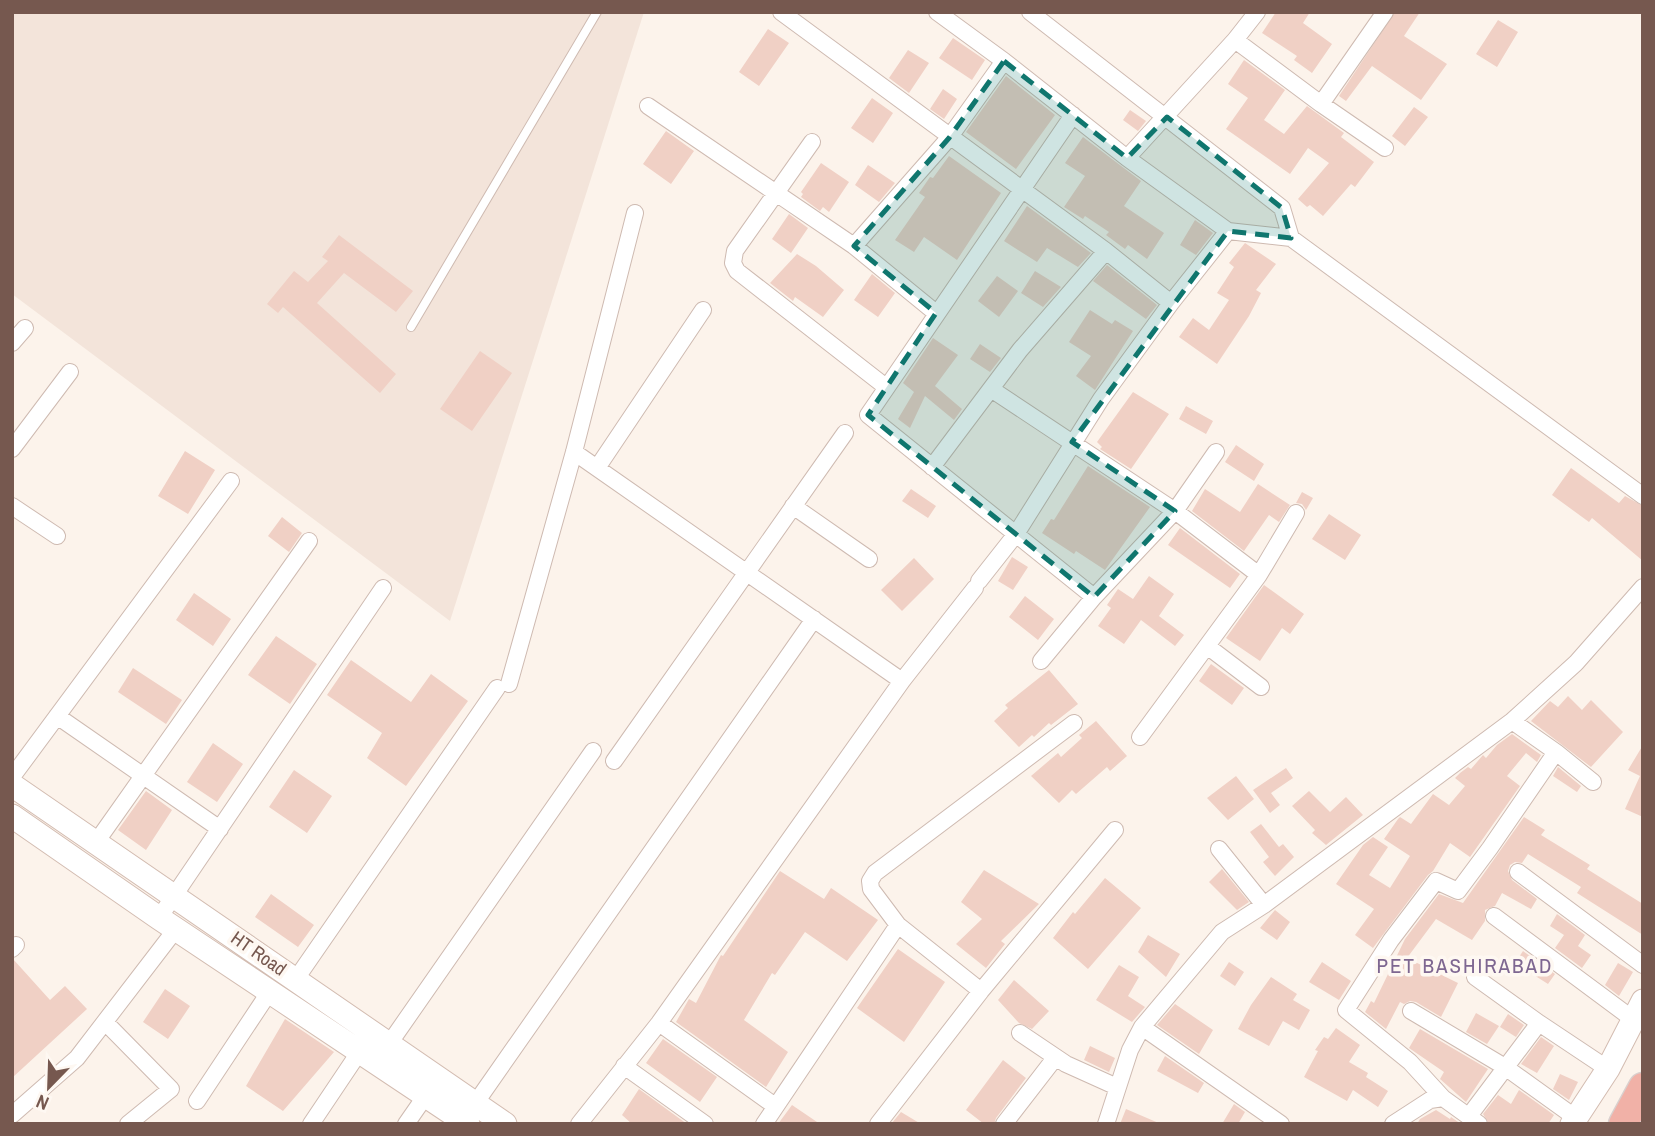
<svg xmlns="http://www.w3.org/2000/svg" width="1655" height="1136" font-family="'Archivo Narrow',sans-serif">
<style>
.residential{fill:#f3e4da}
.building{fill:#f0d0c5}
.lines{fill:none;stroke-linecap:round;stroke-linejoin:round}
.lane-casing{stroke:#cebab1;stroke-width:10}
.street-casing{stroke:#cebab1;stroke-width:18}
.secondary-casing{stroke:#d3bcb1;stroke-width:25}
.highway-casing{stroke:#d9d0ce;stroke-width:31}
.lane{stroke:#fff;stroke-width:8}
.street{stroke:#fff;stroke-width:16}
.secondary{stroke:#fff;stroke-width:23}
.highway{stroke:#f1b1a7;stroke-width:28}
.marked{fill:#0f766e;fill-opacity:0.2;stroke:#0f766e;stroke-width:5;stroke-dasharray:14 9;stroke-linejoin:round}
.labels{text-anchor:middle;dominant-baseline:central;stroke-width:7;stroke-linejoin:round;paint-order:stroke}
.street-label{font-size:19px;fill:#76584f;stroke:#fef8f2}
.neighbourhood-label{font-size:21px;letter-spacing:2px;fill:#7e6791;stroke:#fef8f2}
</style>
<rect width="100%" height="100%" fill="#fcf3eb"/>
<path class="residential" d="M12,12H644L450,621L12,294Z"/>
<path class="building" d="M1276,12H1310L1303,23L1332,44L1312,73L1294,60L1297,56L1262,33Z
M1395,12H1420L1404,36L1447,64L1421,100L1372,66L1346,101L1339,96Z
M1498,20L1518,32L1497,67L1476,54Z
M768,29L789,43L759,86L739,72Z
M953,38L985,60L972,80L939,58Z
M908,50L929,63L909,93L889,78Z
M1244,60L1285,90L1264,120L1284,134L1307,106L1344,133L1341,137L1374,162L1355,187L1351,184L1323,216L1310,205L1307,207L1298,199L1329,163L1308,148L1290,174L1226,129L1248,98L1228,84Z
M1006,76L1055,115L1016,169L966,132Z
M943,89L957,99L944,119L930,109Z
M872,98L893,113L873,143L851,128Z
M1414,107L1428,117L1405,146L1392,136Z
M1130,110L1146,121L1138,131L1123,120Z
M666,131L694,151L671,184L643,164Z
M1083,137L1141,181L1124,206L1164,233L1147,259L1128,245L1125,249L1106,235L1109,232L1085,216L1083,219L1064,207L1085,176L1065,163Z
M949,156L1001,193L957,260L924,237L914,252L895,240L925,197L919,193L930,177L933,178Z
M821,163L849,182L829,212L823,207L820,211L801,197L803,194L801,192Z
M868,165L895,183L879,202L855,185Z
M1027,206L1091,253L1078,267L1047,248L1037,262L1004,241Z
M789,214L808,228L791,253L772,239Z
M1195,220L1213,233L1196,255L1180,245Z
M339,235L413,291L396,312L344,273L317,303L396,374L380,393L283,307L278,313L267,304L294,271L308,282L328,261L322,257Z
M1245,243L1276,264L1256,290L1261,293L1249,316L1217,364L1179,337L1193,318L1209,330L1229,300L1217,293L1234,267L1229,263Z
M797,254L816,266L844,290L823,317L795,297L793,301L770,283Z
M1107,265L1157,305L1146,319L1093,281Z
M1035,271L1061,287L1043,307L1021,293Z
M872,274L895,293L878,317L854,300Z
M997,276L1018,291L999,317L978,301Z
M1090,310L1112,324L1115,320L1133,331L1095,390L1076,376L1091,356L1069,342Z
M933,338L958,355L935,386L962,409L954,420L925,396L910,428L898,419L914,392L903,383Z
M980,344L1001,358L990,372L970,359Z
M480,351L512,373L472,431L440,409Z
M1133,392L1169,414L1131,469L1100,449L1102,447L1097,442Z
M1186,406L1213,421L1206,434L1179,419Z
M1236,445L1264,464L1254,481L1225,462Z
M185,451L215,470L188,514L158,496Z
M1088,466L1150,507L1105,570L1076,551L1074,554L1042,533L1051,519L1054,520Z
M1571,468L1619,503L1625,496L1643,506V561L1592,518L1589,522L1552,495Z
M1258,484L1290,505L1279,522L1269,515L1244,551L1192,511L1205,489L1240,512Z
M911,489L936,506L928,518L902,501Z
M1302,492L1313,498L1306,510L1302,504L1296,503Z
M1329,514L1361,535L1345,560L1312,539Z
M282,517L302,533L289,552L268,536Z
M1180,528L1240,574L1230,588L1168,545Z
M1012,557L1028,567L1013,590L998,581Z
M914,558L934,579L902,611L881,590Z
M1149,576L1174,594L1159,616L1184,635L1175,646L1141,620L1124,644L1098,626L1111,608L1107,605L1118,589L1133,599Z
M1264,585L1304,614L1290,634L1282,628L1260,661L1226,638Z
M194,593L231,619L213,646L176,620Z
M1025,596L1054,619L1038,640L1009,617Z
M276,636L317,664L290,704L248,675Z
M351,660L411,702L431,674L468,701L406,786L367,758L382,733L327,695Z
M1211,664L1244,688L1232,705L1199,681Z
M133,668L182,700L166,724L118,692Z
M1049,670L1078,704L1051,725L1049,723L1034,737L1032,735L1019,747L994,721L1008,708L1005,705Z
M1568,696L1582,710L1591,700L1623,732L1591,767L1531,721L1550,701L1558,707Z
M1096,721L1127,756L1110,771L1107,767L1076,794L1072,790L1059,803L1031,776L1058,753L1061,757L1082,738L1079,735Z
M1512,734L1541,755L1537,762L1526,753L1507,776L1520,786L1470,857L1450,843L1433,871L1428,875L1373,948L1355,935L1374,909L1336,884L1363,845L1373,837L1388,847L1369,875L1390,888L1410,856L1384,839L1398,819L1400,817L1411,824L1433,794L1449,805L1465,786L1455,778L1460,773L1468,767L1471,769L1483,755L1486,758L1497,745Z
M213,743L243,764L217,802L187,782Z
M1643,745V817L1625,809L1640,776L1628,770Z
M1558,767L1581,786L1577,792L1553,776Z
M1286,768L1293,778L1271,793L1280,805L1270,813L1253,790Z
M294,770L332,796L307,833L269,807Z
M1236,776L1254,799L1228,820L1207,798Z
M146,791L172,810L146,850L118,830Z
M1309,791L1330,812L1346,797L1363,815L1326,845L1312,833L1315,830L1292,806Z
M1524,817L1545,830L1541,835L1590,865L1587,869L1643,904V935L1577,893L1581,887L1528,854L1522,863L1515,862L1510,865L1508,871L1512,880L1537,899L1531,909L1502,893L1495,906L1485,910V921L1472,940L1436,919L1407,958L1458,983L1441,1017L1416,1002L1410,1001L1404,1004L1400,1002L1386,1029L1365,1012L1371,1001L1374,1003L1405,939L1439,894L1463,903Z
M1261,824L1279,847L1283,844L1294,857L1275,876L1263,862L1269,857L1250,832Z
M1222,869L1249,902L1237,910L1209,882Z
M984,870L1039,904L1001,941L1005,944L986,968L956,944L982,919L961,902Z
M780,871L824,899L831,888L878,920L847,961L805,932L775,975L772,973L744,1020L788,1052L766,1087L676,1022L689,999L696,1003L721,955L723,956Z
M1105,878L1141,908L1088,969L1053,938L1073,912L1075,914Z
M271,894L314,925L298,947L255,917Z
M1275,910L1290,922L1277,940L1260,928Z
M1557,914L1585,935L1578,946L1591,955L1582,968L1555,948L1564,935L1550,926Z
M1148,935L1180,954L1166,977L1138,952Z
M898,949L945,982L904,1042L857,1008Z
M1523,951L1555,974L1548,984L1515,963Z
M13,959L50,1000L65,986L87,1009L12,1078Z
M1229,962L1244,972L1235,986L1220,976Z
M1322,962L1351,981L1339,1000L1309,982Z
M1618,963L1633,972L1619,996L1605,985Z
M1119,965L1139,977L1128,996L1145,1007L1132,1022L1096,1000Z
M1271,977L1297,994L1293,1000L1310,1010L1299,1030L1283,1021L1269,1046L1238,1029L1251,1005Z
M1014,980L1049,1011L1032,1029L1019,1023L998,1000Z
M165,989L190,1006L168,1039L143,1022Z
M1175,1004L1213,1030L1199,1054L1157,1025Z
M1476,1013L1499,1026L1487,1044L1466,1032Z
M1508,1014L1524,1025L1516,1037L1500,1027Z
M285,1019L334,1052L283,1111L246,1086Z
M1336,1028L1360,1045L1349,1062L1368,1073L1366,1077L1388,1091L1378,1107L1353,1090L1347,1101L1304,1077L1318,1051L1315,1050L1324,1037L1328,1039Z
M1420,1029L1488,1069L1466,1102L1440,1079L1444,1072L1409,1048Z
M1541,1037L1554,1046L1537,1073L1521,1064Z
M663,1039L717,1077L700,1102L646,1063Z
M1090,1046L1115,1058L1109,1072L1084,1060Z
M1165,1056L1204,1083L1198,1093L1157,1071Z
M1003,1060L1026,1078L996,1118L994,1124H984L966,1110Z
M1560,1074L1578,1082L1569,1100L1553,1089Z
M639,1089L687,1124H632L622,1115Z
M1519,1090L1554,1115L1548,1124H1489L1483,1114L1498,1095L1511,1104Z
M1234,1104L1245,1112L1238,1124H1222Z
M792,1105L820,1124H778Z
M1126,1109L1161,1124H1120Z
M1436,1110L1450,1119L1451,1117L1461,1124H1417L1420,1119Z
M901,1112L921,1124H891Z"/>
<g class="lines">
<g class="lane-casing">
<path id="lane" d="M411,327L597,12"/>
</g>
<g class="street-casing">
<path id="street" d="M781,12L1106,251L1171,303
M937,12L1004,61L1127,158L1228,231L1291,238L1643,496
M1030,12L1282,208L1291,238
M1235,40L1321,104L1385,12
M1321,104L1385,148
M648,106L854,246L936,313
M1073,115L868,415L1094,597L1175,511L1216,452
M812,142L735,251L733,263L737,271L886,387
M1127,158L1235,40L1257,12
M854,246L949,138L1004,61
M12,343L25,328
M991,389L1175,511L1259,575
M12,449L70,372
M574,452L902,681
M932,467L1020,350L1106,251
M597,468L703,310
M12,506L57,536
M793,506L869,559
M979,581L1016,534L1101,399L1171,303L1228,231
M1207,646L1261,687
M1041,661L1094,597
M509,684L574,452L635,213
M57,716L220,829
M1074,723L875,873L870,881L871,889L898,925L981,991L1115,830
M1140,737L1259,575L1296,513
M1556,752L1593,782
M614,761L845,433
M12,777L231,481
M97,841L309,541
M1219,849L1264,905
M1518,872L1643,965
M1494,916L1634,1020
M159,918L383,588
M12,949L16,945
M1475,977L1539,1023
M296,979L497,688
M1411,1011L1505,1067L1576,1118
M105,1022L171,1089L128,1124
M659,1023L775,1106
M1142,1027L1281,1124
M1020,1033L1066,1064L1117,1087
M389,1044L593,751
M624,1066L705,1124
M1443,1098L1410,1062L1346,1010L1391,940L1436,881L1458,891L1490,848L1556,752L1512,721
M197,1101L270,991
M470,1111L814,619
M12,1115L77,1058L176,929
M1469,1116L1539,1023L1608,1069
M311,1124L364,1045
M406,1124L431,1088
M579,1124L659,1023L902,681L975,588
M764,1124L898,925
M878,1124L981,991
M1004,1124L1055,1058
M1106,1124L1130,1050L1142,1027L1222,932L1264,905L1512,721L1576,663L1643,587
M1393,1124L1430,1100L1443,1098L1479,1124"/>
</g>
<g class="secondary-casing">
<path id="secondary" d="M12,785L505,1124
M12,816L159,918L468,1124
M1572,1124L1608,1069L1643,1001"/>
</g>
<g class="highway-casing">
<path id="highway" d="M1623,1124L1643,1087"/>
</g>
<use href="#lane" class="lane"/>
<use href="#street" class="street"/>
<use href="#secondary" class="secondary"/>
<use href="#highway" class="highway"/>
</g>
<path class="marked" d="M1004,61L1127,158L1167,117L1282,208L1291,238L1228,231L1072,442L1175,511L1094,597L868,415L936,313L854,246L949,138Z"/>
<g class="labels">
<g class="street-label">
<text transform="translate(259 953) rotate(35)">HT Road</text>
</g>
<g class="neighbourhood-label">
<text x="1465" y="965">PET BASHIRABAD</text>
</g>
</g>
<rect width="1655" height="1136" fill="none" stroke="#76584f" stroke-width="28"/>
<g transform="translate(49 1087) rotate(203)" stroke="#fef8f2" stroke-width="5" paint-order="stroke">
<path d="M0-5L12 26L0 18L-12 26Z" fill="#76584f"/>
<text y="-10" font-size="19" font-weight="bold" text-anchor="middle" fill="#76584f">N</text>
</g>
</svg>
